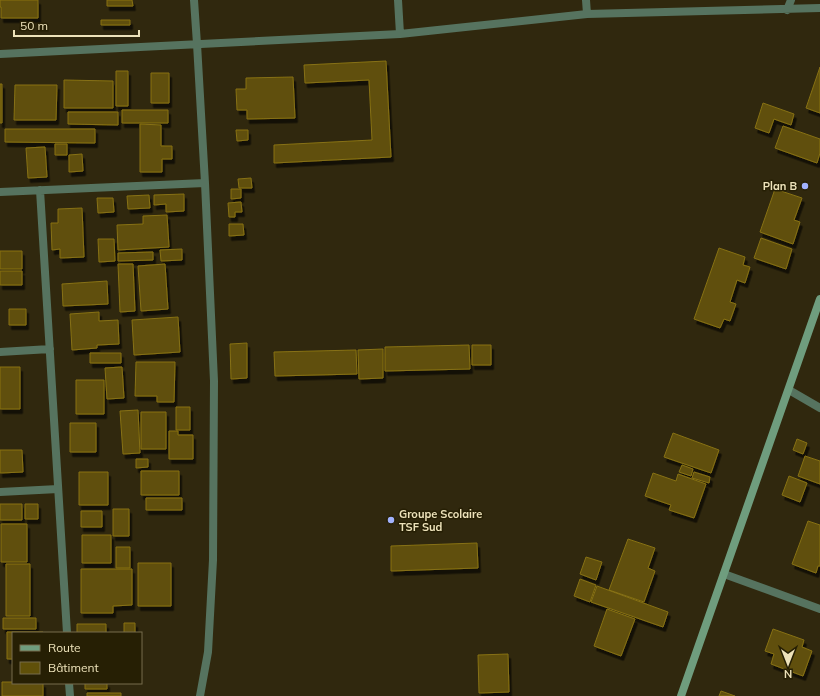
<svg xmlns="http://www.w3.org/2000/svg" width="820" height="696" font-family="Mulish,sans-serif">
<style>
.building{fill:#605009;stroke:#877115;filter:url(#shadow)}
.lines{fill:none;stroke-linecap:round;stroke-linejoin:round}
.service{stroke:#56735f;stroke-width:8}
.minor{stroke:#56735f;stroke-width:8}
.secondary{stroke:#6f9d7e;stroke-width:8}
.poi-dot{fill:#a2b2fd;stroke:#261f04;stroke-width:1.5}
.labels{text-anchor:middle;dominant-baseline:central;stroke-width:3;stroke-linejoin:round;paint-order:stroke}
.poi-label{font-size:11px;font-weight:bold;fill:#ede2ba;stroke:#261f04;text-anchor:end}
</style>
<defs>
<filter id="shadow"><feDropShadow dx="2.5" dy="4.5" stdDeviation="0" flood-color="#0009"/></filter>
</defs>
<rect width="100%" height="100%" fill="#30280e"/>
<path class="building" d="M0,0H38V18H1V7H0Z
M107,0H132L133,6H107Z
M101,20H130V25H101Z
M386,61L391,157L274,163V145L372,140L369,80L305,83L304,65Z
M820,67V113L806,108Z
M116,71H128V106H116Z
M151,73H169V103H151Z
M293,77L295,118L247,119V110H237L236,89H246V78Z
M64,80L113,81V108H64Z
M0,84H2V123H0Z
M15,85H57L56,120H14Z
M763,103L794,114L791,125L774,119L769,133L755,128Z
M122,110H168V123H122Z
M68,112H118V125L68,124Z
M140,124L161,125V146H172V159H162V172H140Z
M783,126L820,139V153L817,163L775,148Z
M5,129H95V143L5,142Z
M236,130H248V140L237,141Z
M55,144H67V155H55Z
M45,147L47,177L28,178L26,148Z
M82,154L83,171L69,172V155Z
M251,178L252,188H239L238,179Z
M231,189H241V198L231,199Z
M775,189L802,198L794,220L800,222L793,244L760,232Z
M184,194V211L166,212V204L154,205V195Z
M149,195L150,208L128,209L127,196Z
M97,198H113L114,212L98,213Z
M241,202L242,212H235V217H229L228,203Z
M82,208L84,257L60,258V249L52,250L51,223H58V209Z
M167,215L169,247L118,250L117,225L143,224V216Z
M229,224H243L244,235L229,236Z
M761,238L792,249L786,269L754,258Z
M98,239H114L115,261L99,262Z
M719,248L745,257L743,265L750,267L745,283L737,280L730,302L736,304L730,321L724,319L720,328L694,319Z
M182,249V260L161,261L160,250Z
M0,251H22V269H0Z
M153,252V260L118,261V253Z
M118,264H133L135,311L120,312Z
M165,264L168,309L141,311L138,266Z
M0,271H22V285H0Z
M107,281L108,304L63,306L62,284Z
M9,309H26V325H9Z
M99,312V321L118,320L119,344L97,345V348L72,350L70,314Z
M178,317L180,352L134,355L132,320Z
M247,343V378L231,379L230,344Z
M469,345L470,369L385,371V347Z
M472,345H491V365H472Z
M383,349V378L359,379L358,350Z
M356,350L357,374L275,376L274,352Z
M90,353H121V363H90Z
M136,362H175L174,402H157V396H135Z
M0,367H20V409H0Z
M122,367L124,398L107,399L105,368Z
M76,380H104V414H76Z
M176,407H190V430H176Z
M138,410L140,453L123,454L120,411Z
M141,412H166V449H141Z
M70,423H96V452H70Z
M169,431H178V435H193V459H169Z
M673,433L719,450L711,473L664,457Z
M797,439L807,443L803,454L793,450Z
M0,450H22L23,472L0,473Z
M805,456L820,461V484L798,476Z
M136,459H148V467L136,468Z
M682,465L693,469L691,476L679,472Z
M141,471H179V495H141Z
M79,472H108V505H79Z
M694,472L710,477L709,483L692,478Z
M653,473L676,481L678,474L706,484L694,518L669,510L671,505L645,496Z
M789,476L807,483L800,502L782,495Z
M146,498H182V510H146Z
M0,504H22V520H0Z
M25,504H38V519H25Z
M113,509H129V536H113Z
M81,511H102V527H81Z
M808,521L820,525V566H818L816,573L792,564Z
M1,524H27V562H1Z
M82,535H111V563H82Z
M628,539L655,548L648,568L655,571L644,602L609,590Z
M477,543L478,568L391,571V546Z
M116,547H130V568H116Z
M586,557L602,562L596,580L580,574Z
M138,563H171V606H138Z
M6,564H30V616H6Z
M81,569H132V605L113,606V613H81Z
M580,579L596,585L590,602L574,596Z
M597,586L668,612L663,627L591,602Z
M607,609L635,619L621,656L594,646Z
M3,618H36V629H3Z
M124,623H135V633H124Z
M77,624H106V633H77Z
M773,629L804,640L802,647L812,651L803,676L771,664L774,654L765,651Z
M7,632H43V633H13V659H7Z
M508,654L509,692L479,693L478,655Z
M2,682H13V683H43V696H2Z
M85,683H107V689H85Z
M721,691L735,696H719Z
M87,693H121V696H87Z"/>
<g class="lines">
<path class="service" d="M789,390L820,408"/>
<path class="minor" d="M194,0L197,44L205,183L214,381L213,560L208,652L200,696
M398,0L400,34
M586,0L587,14
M787,10L791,0
M0,54L400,34L587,14L820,8
M40,190L67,633
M0,192L205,183
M0,352L50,349
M0,492L58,489
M724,574L820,609
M69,683L70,696"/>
<path class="secondary" d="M681,696L820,299"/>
</g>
<g class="poi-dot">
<circle cx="805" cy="186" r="4"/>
<circle cx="391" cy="520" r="4"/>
</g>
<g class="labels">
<g class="poi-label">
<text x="797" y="186">Plan B</text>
<text x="399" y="514" text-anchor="start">Groupe Scolaire<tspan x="399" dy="13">TSF Sud</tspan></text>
</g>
</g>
<rect x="12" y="632" width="130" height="52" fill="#261f04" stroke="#766d4d"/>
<rect x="20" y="645" width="20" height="6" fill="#6f9d7e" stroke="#766d4d"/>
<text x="48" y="652" font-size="12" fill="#ede2ba">Route</text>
<rect x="20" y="662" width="20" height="12" fill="#605009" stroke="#766d4d"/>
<text x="48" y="672" font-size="12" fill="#ede2ba">Bâtiment</text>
<g transform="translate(788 664) rotate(180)" stroke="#261f04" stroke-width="3" paint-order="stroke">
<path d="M0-3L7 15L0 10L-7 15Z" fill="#ede2ba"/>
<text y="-6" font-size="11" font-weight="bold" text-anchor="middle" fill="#ede2ba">N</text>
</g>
<path d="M14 30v6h125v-6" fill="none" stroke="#ede2ba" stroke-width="2"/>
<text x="20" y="30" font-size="12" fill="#ede2ba" stroke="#261f04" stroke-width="3" paint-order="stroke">50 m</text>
</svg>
